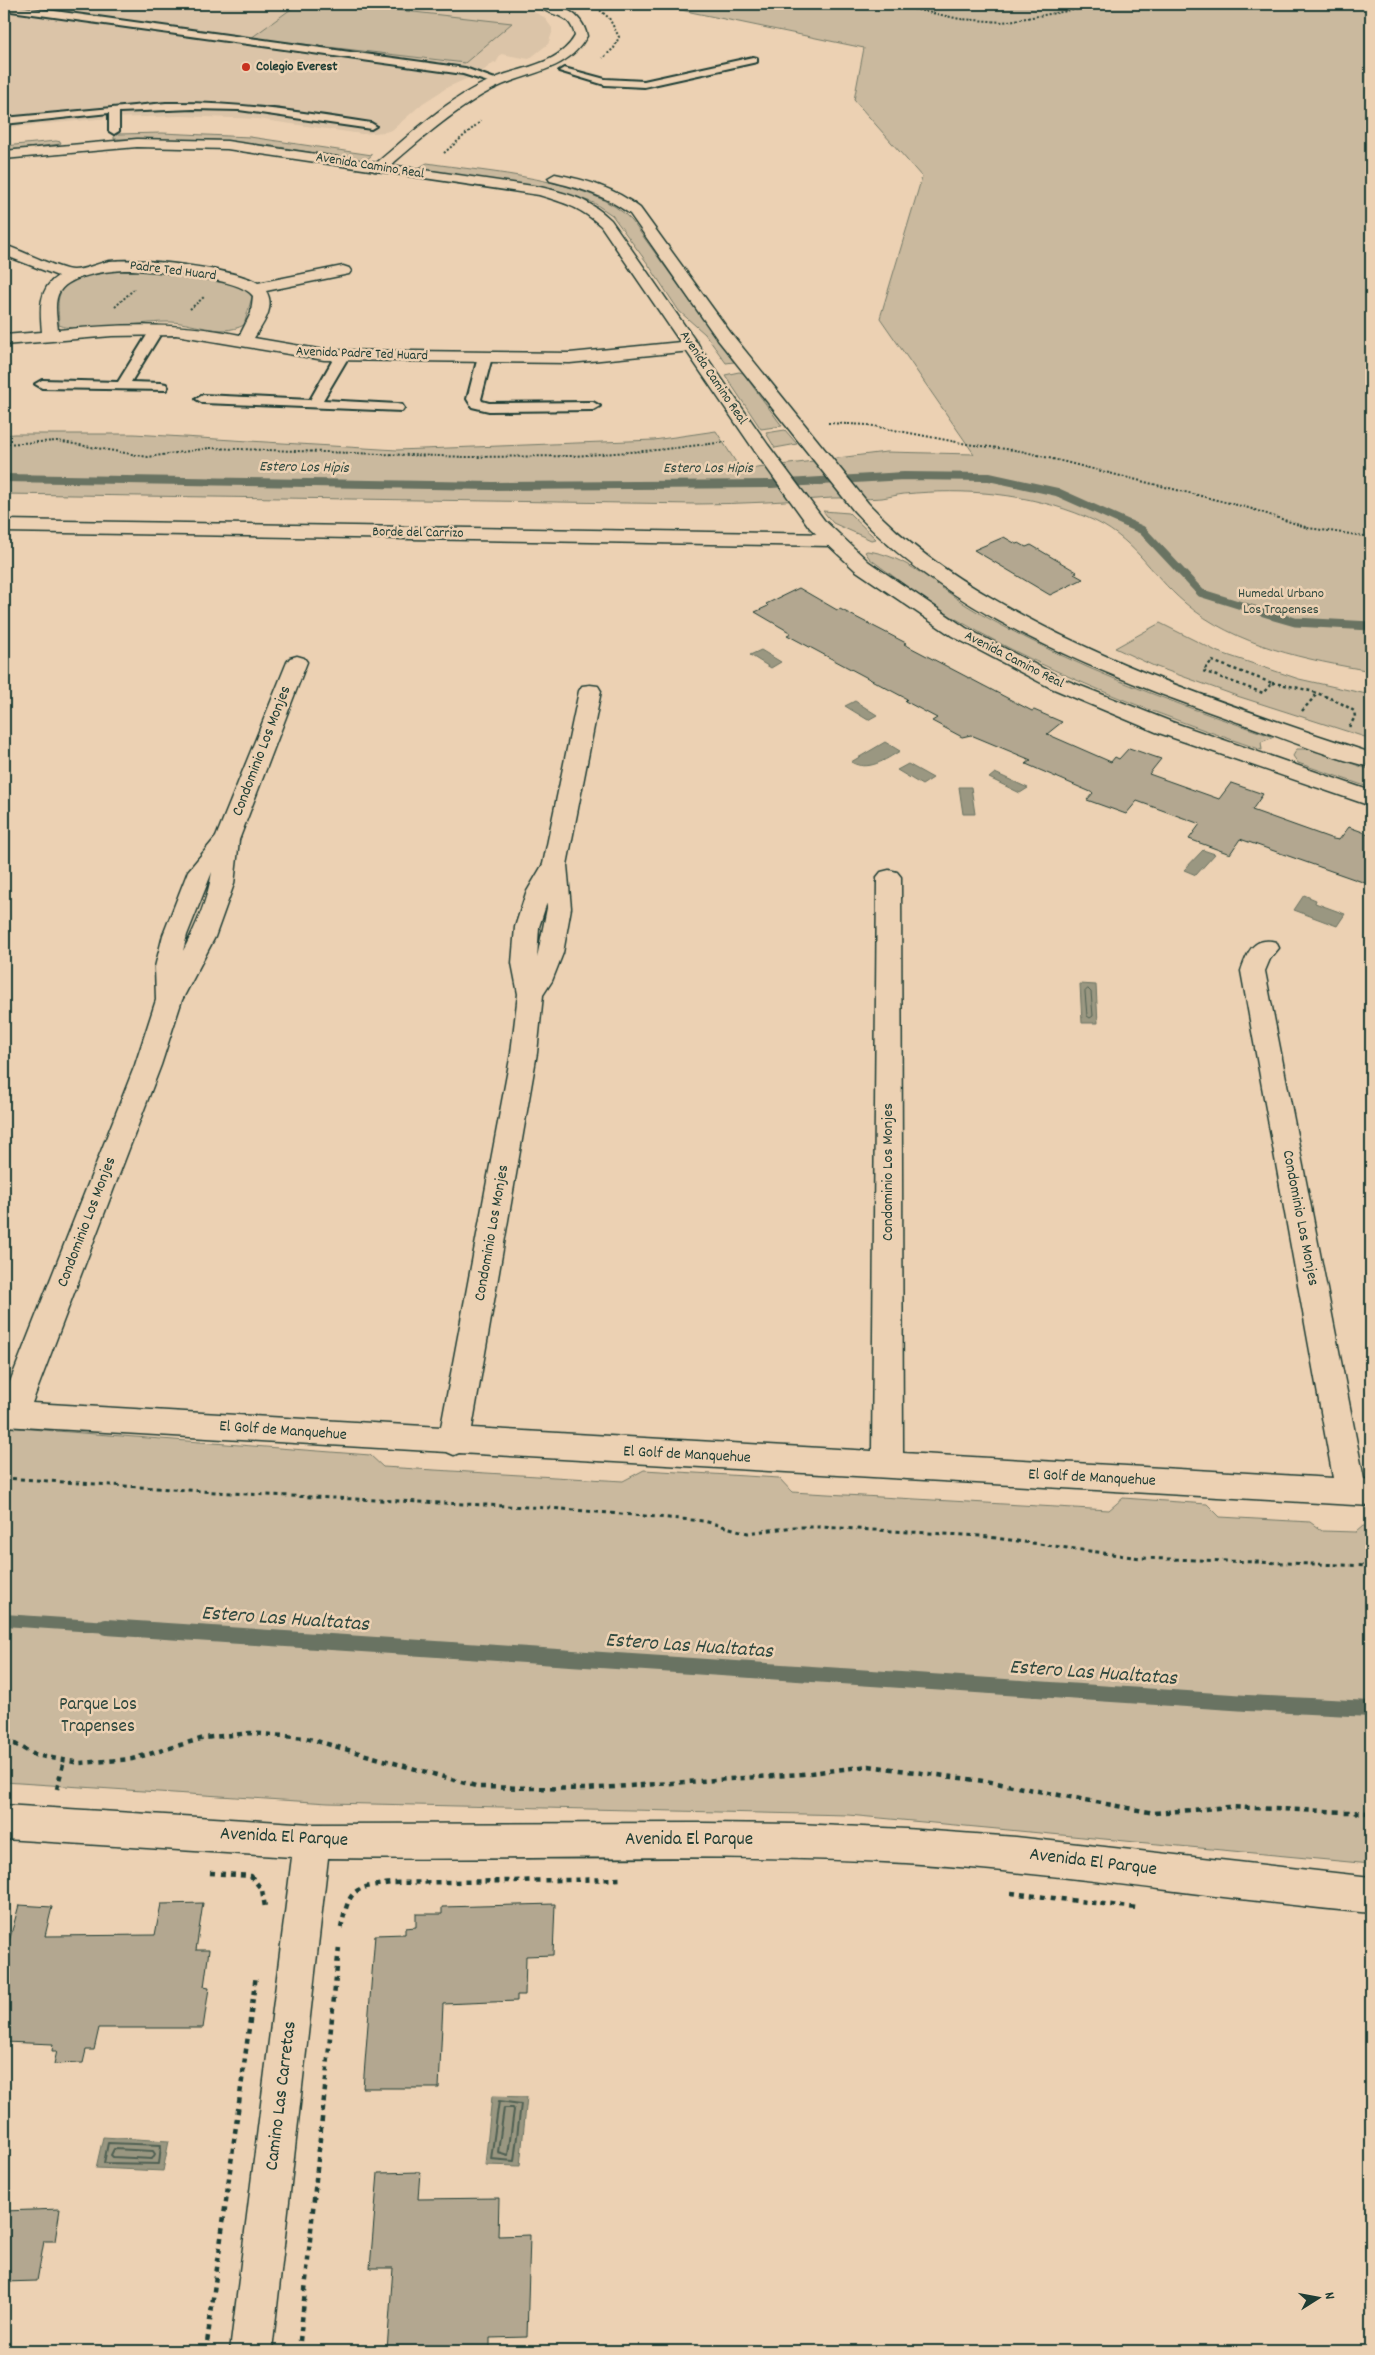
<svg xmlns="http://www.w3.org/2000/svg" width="1375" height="2355" font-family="Dekko,sans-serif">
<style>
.built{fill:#dbc4a8}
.green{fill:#cab99e;stroke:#747b69}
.water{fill:#9a9781;stroke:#697362}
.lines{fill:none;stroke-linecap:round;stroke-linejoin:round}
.shore-far1{stroke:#506153;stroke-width:1}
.shore{stroke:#506153;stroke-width:2}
.stream-far3{stroke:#697362;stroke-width:8}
.stream-far2{stroke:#697362;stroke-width:9}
.stream-far1{stroke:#697362;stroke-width:12}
.stream{stroke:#697362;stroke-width:16}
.building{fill:#b3a790;stroke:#1f3d34}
.lane-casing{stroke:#1f3d34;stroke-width:4}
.street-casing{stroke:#1f3d34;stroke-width:3}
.secondary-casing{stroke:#1f3d34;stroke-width:3}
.path-far3{stroke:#1f3d34;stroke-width:2;stroke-dasharray:2 2;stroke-linecap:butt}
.path-far2{stroke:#1f3d34;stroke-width:2.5;stroke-dasharray:3 3;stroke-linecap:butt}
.path-far1{stroke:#1f3d34;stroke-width:3;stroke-dasharray:4 4;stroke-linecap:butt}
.path{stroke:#1f3d34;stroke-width:4.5;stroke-dasharray:5 5;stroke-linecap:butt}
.lane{fill:#ecd1b3;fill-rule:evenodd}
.street{fill:#ecd1b3;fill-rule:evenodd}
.secondary{fill:#ecd1b3;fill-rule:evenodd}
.poi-dot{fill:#c8321e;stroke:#ecd1b3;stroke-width:2}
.labels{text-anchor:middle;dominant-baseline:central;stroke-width:5;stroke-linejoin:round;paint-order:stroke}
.far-poi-label{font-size:14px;font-weight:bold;fill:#1f3d34;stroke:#ecd1b3;text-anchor:start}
.far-street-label{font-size:14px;fill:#1f3d34;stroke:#ecd1b3}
.far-park-label{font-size:14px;fill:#30493f;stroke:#ecd1b3}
.far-water-label{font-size:15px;font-style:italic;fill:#314a40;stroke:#ecd1b3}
.street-label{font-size:16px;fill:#1f3d34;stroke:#ecd1b3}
.near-park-label{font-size:19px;fill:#30493f;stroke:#ecd1b3}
.near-street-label{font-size:19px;fill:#1f3d34;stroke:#ecd1b3}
.near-water-label{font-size:21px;font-style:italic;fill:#314a40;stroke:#ecd1b3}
</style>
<rect width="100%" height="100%" fill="#ecd1b3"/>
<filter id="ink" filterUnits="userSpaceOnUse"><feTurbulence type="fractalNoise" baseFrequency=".02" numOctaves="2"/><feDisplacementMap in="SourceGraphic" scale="10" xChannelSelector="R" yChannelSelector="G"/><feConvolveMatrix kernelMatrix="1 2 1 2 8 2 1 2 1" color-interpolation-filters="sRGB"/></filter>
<g filter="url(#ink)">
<path class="built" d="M4,4H511L528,9L544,17L552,28V33L548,44L529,59L501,54L496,63L494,62L482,72L448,87L423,103L392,130L385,132L362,134L257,119L181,116L108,118L4,128Z"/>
<path class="green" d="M298,4H342L512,23L465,63L251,38Z
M652,4H1371V671C1308,660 1235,646 1185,603C1148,572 1135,537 1086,517C1028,493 966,488 904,494C896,495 889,497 882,498C865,500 849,497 832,498C787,501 742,504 696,504L4,494V435L14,434H134L397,450L654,440L716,431L737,464L749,469L886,452L974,454L880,318L922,177L854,100L864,48Z
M162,133L250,137L372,155L365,161L273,146L214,140L114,139V137L118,134Z
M56,141L61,142L60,144L4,151V146Z
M427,163C483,172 595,178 632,221L734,362L726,363L705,334L679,311L648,264L612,215L594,203L553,189L420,169V167Z
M137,268L235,285L246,290L252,297L244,325C219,338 192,321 166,322C138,322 82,335 59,325C59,316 57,305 59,297C64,271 116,269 137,268Z
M739,372L743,373L782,426L761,429L725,375Z
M785,430L797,444L775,448L766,433Z
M823,511L849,513L876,539L871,540L833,523Z
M867,551C905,555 936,585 966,605C986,618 1009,629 1030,640C1108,680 1191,709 1274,737L1261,742L1262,750C1159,715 1058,678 963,623C930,605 900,581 870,559L865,552Z
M1160,623L1218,652L1299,679L1371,695V739L1237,696L1154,666L1115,648Z
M1297,749H1309L1371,770V788L1298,763L1293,756Z
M4,1427L370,1455L383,1467L623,1481L644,1470L779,1478L792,1492L1109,1510L1123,1498L1207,1504L1220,1517L1310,1522L1322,1531L1356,1532L1363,1526L1371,1527V1864L848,1815L328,1803L4,1782Z"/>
<path class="water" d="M761,650L781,662L771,668L750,655Z
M855,701L877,715L868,720L845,706Z
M885,742L900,751C885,760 868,772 851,762Z
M908,764L933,778L922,785L897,770Z
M995,773L1028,788L1020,793L989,778Z
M959,787H971L975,814H963Z
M1203,850L1215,854L1196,875L1184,870Z
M1304,895L1316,900L1315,903L1345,914L1337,926L1294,910Z
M1080,984L1096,985L1098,1023H1082Z
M492,2096L527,2097L520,2166L485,2165Z
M103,2137L169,2141L163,2171L96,2168Z"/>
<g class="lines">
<path class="shore-far1" d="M1088,989L1091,992L1093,1016L1090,1018L1087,1016L1085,992Z"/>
<path class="shore" d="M499,2101L521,2104L514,2161L491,2159Z
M504,2108H513L514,2110L508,2155L498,2152Z
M108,2143L161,2145L159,2164L104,2163Z
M114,2149L153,2151L155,2154L152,2159L113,2157L111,2155Z"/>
<path class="stream-far3" d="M4,478L493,486L771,484L904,476L989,477L1057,492L1142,530L1201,593L1278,617"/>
<path class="stream-far2" d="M1274,616L1295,622L1371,626"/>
<path class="stream-far1" d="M4,1620L124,1628"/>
<path class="stream" d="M106,1627L1247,1703L1371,1709"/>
</g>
<path class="building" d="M1004,537L1016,544L1019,543L1026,547L1031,545L1077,572L1074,574L1083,579L1050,595L974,550Z
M799,588L837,610L840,609L906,643L904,644L1032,711L1034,710L1062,722L1047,734L1111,762L1115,757L1119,759L1129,748L1161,759L1149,774L1219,799L1231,783L1263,794L1252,810L1333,839L1339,840L1349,827L1371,835V885L1240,839L1230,854L1189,839L1200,824L1137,801L1126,814L1087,800L1093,793L1026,764L1031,760L971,735L962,737L932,721L937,718L905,701L907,699L787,635L791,633L755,612L768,606L766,604Z
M203,1903L196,1950H209L204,1987L209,1988L203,2028H99L94,2050H86L83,2063L54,2064L57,2051H52L53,2044L4,2042V1960L19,1905L52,1907L45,1936L155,1935L161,1904Z
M555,1904L553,1955L526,1956L525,1995H517V2001L443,2004L439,2088H363L375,1935L405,1934V1928L416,1927V1914H442V1907Z
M420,2172L418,2199L499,2198L498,2236L530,2235L527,2337L490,2338V2351L387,2350L393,2268H370L378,2173Z
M60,2209L55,2241H44L37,2281L4,2282V2211Z"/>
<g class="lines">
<g class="lane-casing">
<path id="lane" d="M4,4L465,68L503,82L498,85L463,74L4,10Z
M753,57L757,58V62L644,87L605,85L559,71L564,68L605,79L644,81Z
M166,103C236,102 302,112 371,123L376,126L371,129L239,110L193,109L119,112V131L114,134L109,131V113L4,124V118Z
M157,326L163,330L131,382L161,383L166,384L168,387L166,390L42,388L35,384L42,380L118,382L152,327Z
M342,352L349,356L323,400L397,404L402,405L404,408L402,411L203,403L196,399L203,395L310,400L335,356Z
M485,353L492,357L481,399L482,401L489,403L593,402L600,406L593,410L489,411L472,407L467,399L478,357Z"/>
</g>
<g class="street-casing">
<path id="street" d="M536,4C558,3 582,11 587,36C571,65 544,70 515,80C500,85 484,93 471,102C440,122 412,147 384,171H374L372,168L374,165C415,131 455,91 506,74C531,66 561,61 575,36C570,10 548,18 536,4Z
M4,245C19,249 62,271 73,270C85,270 98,263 110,261C140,258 234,268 258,283L343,266L349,268L351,271L349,274L266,291C276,307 263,324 254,338L324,350L570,353L691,341L697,342L699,346L697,350L691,351L570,363L324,360L176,335L112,336L4,345V335L42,332C40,310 38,289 58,276L4,255ZM124,270C148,270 240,277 253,296L251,313L240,335C178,322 120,324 58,330C57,319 53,301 60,291C71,275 107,271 124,270Z
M4,520L832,534L839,536L842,540L839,544L832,546L4,532Z
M297,656L304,658L307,662L239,840L234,884L215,937L182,1000L161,1065L32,1403L441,1427L511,1053L518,994L512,963L515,927L526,893L543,864L579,691L582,686L590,685L598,686L601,691L567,865L571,908L563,953L552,981L543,995L537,1053L472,1428L872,1451L877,877L881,872L889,870L897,872L901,877L903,1453L1333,1478L1241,971C1247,953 1253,936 1276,942L1279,948L1270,959L1265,971L1364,1479L1371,1480V1506L459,1453L454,1455L447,1452L4,1426V1397L135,1065L156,1000L155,967L163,935L188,871L216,837L287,662L290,658ZM212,872C208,898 196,927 183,951L187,935ZM547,902V908L537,958L539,927Z
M4,1805L312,1824L701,1823L797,1824L906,1829L1016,1837L1371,1877V1913C1216,1899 1062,1873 906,1863C714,1852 521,1861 328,1858L272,2351H230L292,1857L4,1839Z"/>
</g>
<g class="secondary-casing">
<path id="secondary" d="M137,139L227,141L540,187C569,194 589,199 611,220L768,445L824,520L869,562L966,628L1063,679L1172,722L1371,791V806L1156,732L1049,687L952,636L855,570L810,528L756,453L601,226C580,207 565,203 539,195L227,149L137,147L4,159V151Z
M555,174C586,180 615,188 640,208L730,332L868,503C905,543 949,574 997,601C1114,669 1243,710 1371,753V767C1331,758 1288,740 1249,726C1115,679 952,619 854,511L718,340L630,214C605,195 579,188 550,181L548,178Z"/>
</g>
<path class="path-far3" d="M890,4L960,19L1003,22L1108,4
M594,5L609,18L619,37L614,48L603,58
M444,153L481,121
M115,307L134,289
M190,309L204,297
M828,423L868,425L967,444L1021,451L1249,508L1308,528L1371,537
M4,444L57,441L148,457L210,448L467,457L573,456L657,450L726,442"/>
<path class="path-far2" d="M1212,661L1272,683L1263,693L1203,671Z
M1272,683C1301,687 1330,695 1354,711L1355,717L1349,727
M1302,711L1316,695"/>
<path class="path-far1" d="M4,1478L247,1494L550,1508L704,1521L748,1533L794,1527H821L981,1536L1140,1558L1371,1566"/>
<path class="path" d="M4,1743L15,1744L35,1755L80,1763L132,1759L204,1738L250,1733L306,1738L479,1787L585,1789L802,1774L869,1766L991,1782L1154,1813L1229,1807L1371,1813
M57,1789L64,1760
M210,1873L251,1876L262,1890L265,1907
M1011,1893L1137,1908
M341,1928C350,1888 352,1888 392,1883L623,1879
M206,2351L256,1975
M299,2351L339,1947"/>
<use href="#lane" class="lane"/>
<use href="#street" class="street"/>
<use href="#secondary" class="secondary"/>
</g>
</g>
<circle class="poi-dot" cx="246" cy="67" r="5"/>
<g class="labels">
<g class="far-poi-label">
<text x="256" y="67">Colegio Everest</text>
</g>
<g class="far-street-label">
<text transform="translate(370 166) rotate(9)">Avenida Camino Real</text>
<text transform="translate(173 271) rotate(7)">Padre Ted Huard</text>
<text transform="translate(362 354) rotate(2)">Avenida Padre Ted Huard</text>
<text transform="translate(713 378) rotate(56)">Avenida Camino Real</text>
<text transform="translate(418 533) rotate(1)">Borde del Carrizo</text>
<text transform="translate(1014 660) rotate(27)">Avenida Camino Real</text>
</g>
<g class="far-park-label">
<text x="1281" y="594">Humedal Urbano<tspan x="1281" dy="16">Los Trapenses</tspan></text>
</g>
<g class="far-water-label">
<text transform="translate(304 468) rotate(1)">Estero Los Hipis</text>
<text x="708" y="469">Estero Los Hipis</text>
</g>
<g class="street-label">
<text transform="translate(262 751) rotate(-69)">Condominio Los Monjes</text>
<text transform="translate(888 1172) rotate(-90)">Condominio Los Monjes</text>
<text transform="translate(1300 1218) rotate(79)">Condominio Los Monjes</text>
<text transform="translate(87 1222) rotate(-69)">Condominio Los Monjes</text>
<text transform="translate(492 1233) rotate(-80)">Condominio Los Monjes</text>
<text transform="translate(283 1431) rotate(4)">El Golf de Manquehue</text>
<text transform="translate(687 1455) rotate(3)">El Golf de Manquehue</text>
<text transform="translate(1092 1478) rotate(3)">El Golf de Manquehue</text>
</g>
<g class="near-park-label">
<text x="98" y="1705">Parque Los<tspan x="98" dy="22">Trapenses</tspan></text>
</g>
<g class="near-street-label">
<text transform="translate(284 1838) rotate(3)">Avenida El Parque</text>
<text x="689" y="1840">Avenida El Parque</text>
<text transform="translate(1093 1863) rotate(7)">Avenida El Parque</text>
<text transform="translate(282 2096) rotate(-83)">Camino Las Carretas</text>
</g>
<g class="near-water-label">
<text transform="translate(285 1620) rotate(4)">Estero Las Hualtatas</text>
<text transform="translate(689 1647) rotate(4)">Estero Las Hualtatas</text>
<text transform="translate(1093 1674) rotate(4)">Estero Las Hualtatas</text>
</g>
</g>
<rect width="1375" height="2355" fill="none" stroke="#ecd1b3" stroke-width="20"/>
<rect x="10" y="10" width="1355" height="2335" fill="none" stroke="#1f3d34" stroke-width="2" filter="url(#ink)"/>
<g transform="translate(1318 2298) rotate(79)" stroke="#ecd1b3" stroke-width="4" paint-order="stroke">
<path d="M0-4L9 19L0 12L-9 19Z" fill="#1f3d34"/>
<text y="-8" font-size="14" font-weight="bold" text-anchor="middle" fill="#1f3d34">N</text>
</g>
</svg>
